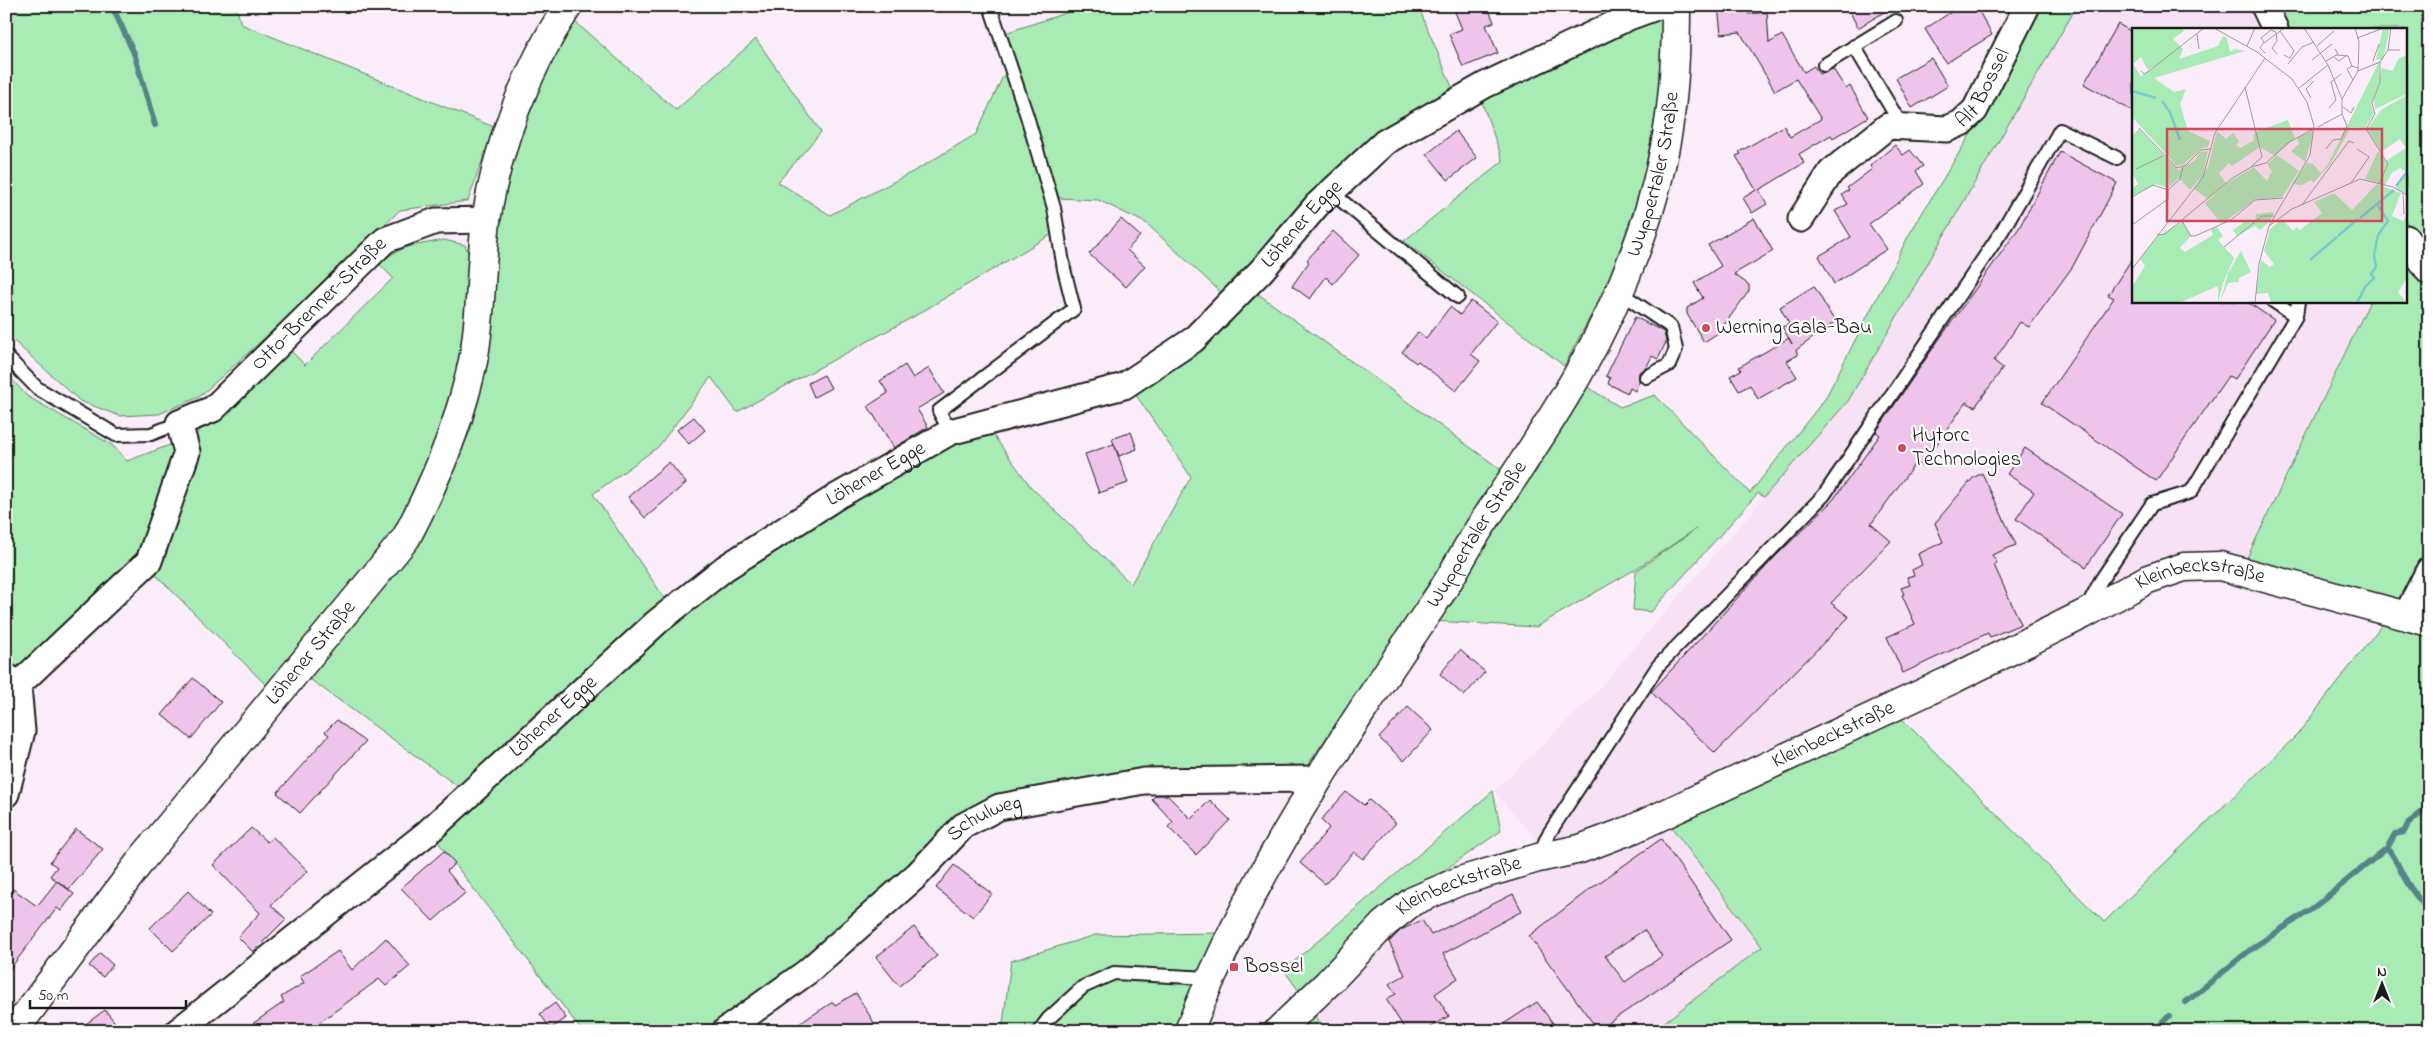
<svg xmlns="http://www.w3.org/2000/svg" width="2435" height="1037" font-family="'Indie Flower',sans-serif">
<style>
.built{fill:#f7e1f5}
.green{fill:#a9ebb5;stroke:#628468}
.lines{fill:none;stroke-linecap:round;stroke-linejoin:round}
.stream{stroke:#548489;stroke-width:6}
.building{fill:#efc4eb;stroke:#1c1c1c;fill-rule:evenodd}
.service-casing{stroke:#1c1c1c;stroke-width:16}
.minor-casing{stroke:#1c1c1c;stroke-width:29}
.tertiary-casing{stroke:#1c1c1c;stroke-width:31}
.secondary-casing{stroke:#1c1c1c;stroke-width:31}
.service{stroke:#fff;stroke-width:12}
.minor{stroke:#fff;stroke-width:25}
.tertiary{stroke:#fff;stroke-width:28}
.secondary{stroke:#fff;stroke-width:28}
.poi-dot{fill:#d1495b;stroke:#fff;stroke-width:2}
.labels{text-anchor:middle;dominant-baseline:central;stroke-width:4.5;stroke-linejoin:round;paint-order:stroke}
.street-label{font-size:21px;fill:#1c1c1c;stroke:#fff}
.poi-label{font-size:21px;fill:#1c1c1c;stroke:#fff;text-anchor:start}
.inset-river{fill:none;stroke:#79cad1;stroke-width:2.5}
.inset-road{fill:none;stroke:#a199a1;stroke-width:1}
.view{fill:#d1495b;fill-opacity:0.15;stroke:#d1495b;stroke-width:2.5}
.inset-edge{fill:none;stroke:#1c1c1c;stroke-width:2.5}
</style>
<rect width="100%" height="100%" fill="#faedf9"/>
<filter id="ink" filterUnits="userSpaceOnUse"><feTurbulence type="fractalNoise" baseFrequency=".02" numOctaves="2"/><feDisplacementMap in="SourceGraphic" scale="10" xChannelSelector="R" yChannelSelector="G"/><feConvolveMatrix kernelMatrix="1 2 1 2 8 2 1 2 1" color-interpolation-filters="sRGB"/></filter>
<g filter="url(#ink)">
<path class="built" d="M2077,6H2255L2265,29H2134V301H2369L2243,564L2182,558L1549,855L1494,791L1589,700L1848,401Z
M1670,825L1762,947L1653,1031H1326L1311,1012L1415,913L1511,883Z"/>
<path class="green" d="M6,6H236L241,24L494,127L468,201L400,210L340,270L199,397L159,414L120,416L80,401L6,334Z
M1087,6H1418L1455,94L1226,297L1146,223L1098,200L1059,198L1005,33Z
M2037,6H2077L1848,401L1764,497L1758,493L1651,612L1633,610L1636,571L1696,529L1634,570L1536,627L1433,621L1525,476L1535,473L1584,385L1620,407L1655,395L1750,493L1825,399L1910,233L1973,130Z
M2278,6H2429V255L2406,221V29H2285Z
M1652,14L1663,18V68L1652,134L1640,195L1605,289L1564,366L1404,241L1503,161L1480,97Z
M574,21L676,110L756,39L821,132L778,182L830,215L918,169L976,134L1006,70L1024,117L1054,233L913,317L737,412L711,377L658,447L593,494L668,603L464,791L307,677L442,495L471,429L489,342L496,233L503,184L528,102Z
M444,240L465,245L470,257L460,362L439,441L406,519L268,687L154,573L18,670L6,663V373L27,396L112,445L127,461L194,436L288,348L305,365L393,278L377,262L406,247Z
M2406,255L2429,288V614L2244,564L2370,301H2406Z
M1254,291L1503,471L1463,536L1303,772L995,802L883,899L715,1031H582L435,838L680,608L947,438L988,428L1031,487L1131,584L1191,477L1132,389Z
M2387,618L2429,630V1031H1653L1762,947L1670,825L1900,717L2104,922L2297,735Z
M1493,791L1501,831L1407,896L1303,997L1284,970Z
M1216,933L1176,1031H1002L1011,961L1095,935Z
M1311,1012L1327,1031H1292Z"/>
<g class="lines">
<path class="stream" d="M112,6L134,53L155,125
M2387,848C2394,854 2398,866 2403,875C2409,887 2420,901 2429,911
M2186,1002L2250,950L2313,908L2387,848L2395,834L2404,832L2408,824L2429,806
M2154,1031L2169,1016"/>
</g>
<path class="building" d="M1468,6H1487L1494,22L1486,25L1498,53L1463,67L1449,34L1462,29L1455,12Z
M1718,6H1748V14L1767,12L1769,43L1782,35L1804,72L1814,66L1819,74L1833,69L1846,89L1850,86L1868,117L1833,138L1831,135L1799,154L1804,163L1759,190L1767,204L1752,213L1743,198L1756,190L1736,156L1741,154L1739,152L1784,126L1790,137L1821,119L1796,79L1775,91L1740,32L1721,34Z
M1847,6H1894L1858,28Z
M1960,6H1976L1992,35L1946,63L1925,29Z
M2118,24L2134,33V112L2084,84Z
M1931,58L1948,86L1912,108L1896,78Z
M1456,131L1477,158L1448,180L1427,154Z
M1895,145L1903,155L1910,150L1923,166L1916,171L1924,184L1869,224L1887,249L1834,284L1819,256L1851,237L1835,211L1848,204L1842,195L1849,190L1847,188L1872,169L1870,166Z
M2060,152L2117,183L2073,266L2029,327L2020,322L1994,361L2003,368L1975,407L1966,402L1922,466L1916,462L1871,524L1891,541L1831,603L1849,617L1715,753L1651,692L1775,557L1833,500L1880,435L1876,432L1938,341L2019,228Z
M1754,218L1773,251L1734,274L1749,285V291L1718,333L1704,342L1687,314V308L1703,298L1694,283L1721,266L1708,245Z
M1121,219L1140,236L1127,250L1145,266L1126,287L1089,254Z
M1333,231L1359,255L1333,284L1326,277L1310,299L1292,286L1309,262L1307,260Z
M2134,256V301H2246L2274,320L2235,379L2228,376L2156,481L2042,403L2114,298L2108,295Z
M1814,286L1835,322L1796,350L1798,355L1787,361L1797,377L1758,399L1750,385L1739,391L1730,376L1741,370L1739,367L1789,338L1792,344L1782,327L1789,324L1780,307Z
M1471,301L1497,321L1471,354L1480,361L1456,391L1418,361L1416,363L1402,352L1418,332L1426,338L1450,307L1460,315Z
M1635,317L1664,332L1666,342L1658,359L1652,356L1646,368L1639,372V382L1635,391L1630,388L1628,393L1608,384L1610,378L1606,376Z
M905,365L913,378L929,368L944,393L917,409L928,427L894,448L868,406L888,393L880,381Z
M824,375L831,388L814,397L808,383Z
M694,417L705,430L689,444L677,430Z
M1131,432L1137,449L1119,456L1112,439Z
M1114,444L1128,483L1099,493L1085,454Z
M2025,448L2122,514L2086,567L2016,519L2034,492L2007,474Z
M669,462L686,483L645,518L628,497Z
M1982,473L2016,545L1992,555L1997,563L1994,565L2021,624L1990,637L1988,633L1903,673L1887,637L1915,624L1902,595L1904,594L1901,588L1910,585L1907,577L1914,575L1912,570L1922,565L1918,554L1943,542L1935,523L1973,478Z
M1460,650L1485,672L1464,696L1440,674Z
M193,678L221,702L191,739L162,715Z
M1408,707L1433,730L1404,761L1379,738Z
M337,720L365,742L300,813L277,793L329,735L325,732Z
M1346,792L1364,805L1369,800L1396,823L1363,859L1354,852L1325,884L1300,863L1329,828L1321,820Z
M1156,795H1167L1191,819L1210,800L1230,820L1196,855L1168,827L1173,822L1152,799Z
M251,828L267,842L273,837L308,871L271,905L286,919L253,952L238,937L260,913L213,865Z
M76,829L103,849L69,889L50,876L57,867L50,862Z
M1661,839L1731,940L1598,1030L1529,936L1586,892ZM1644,930L1662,956L1625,982L1605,956Z
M444,851L455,863L447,871L465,893L433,921L401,888Z
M954,865L992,894L973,917L936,888Z
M57,881L74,894L61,911L57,908L6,974V897L13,889L37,906Z
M188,891L211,915L173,951L150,928Z
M1513,894L1522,911L1443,954L1458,978L1435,994L1449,1016L1424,1031H1406L1386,999L1396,994L1389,984L1405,975L1389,942L1401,930L1422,920L1431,935Z
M914,927L937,956L899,986L876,957Z
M386,938L410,966L386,986L379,979L308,1031H242L284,1002L281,997L304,983L300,976L338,951L352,970Z
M100,953L113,965L103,977L89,966Z
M856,993L874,1023L862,1031H788L833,1002L835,1005Z
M1537,1002L1559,1031H1493Z
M555,1003L566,1018L551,1029L540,1014Z
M105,1010L122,1031H76Z"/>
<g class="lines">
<g class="service-casing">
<path id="service" d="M1854,46L1902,126
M1824,65L1896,21
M1331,192L1458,297
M1619,292L1671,327L1676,349L1669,365L1646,377
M2296,316L2298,301
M6,356L37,388L116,435L151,434L179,423
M950,432L939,411L1074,309L1064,269L1054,208L1027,116L990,6
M2087,607L2101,580L2152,504L2191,492L2296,316L2273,301
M1538,858L1548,835L1658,666L1824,495L2002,231L2060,130L2117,158
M1039,1031L1048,1019L1083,987L1114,973L1209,978"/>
</g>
<g class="minor-casing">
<g id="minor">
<path d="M2264,6L2275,29"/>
<path id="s1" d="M1801,219L1831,172L1888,126L1947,129L1961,123L1975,110L2027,6"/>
<path d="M2406,238L2429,272"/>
<path d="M2406,616L2429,570"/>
<path d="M6,676L18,685L22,731L6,794"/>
<path id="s2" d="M18,685L149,561L187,452L179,423L213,409L385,240L436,221L487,220"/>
<path id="s3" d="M178,1031L427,833L657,622L725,568L836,497L950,432L1124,386L1193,340L1261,271L1317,205L1385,142L1485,85L1629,17L1659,6"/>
<path id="s4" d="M725,1031L807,972L917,875L963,826L999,807L1144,781L1317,779"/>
</g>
</g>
<g class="tertiary-casing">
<g id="tertiary">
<path id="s5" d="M14,1031L142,859L406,538C436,481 460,424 473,361C482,316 480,267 486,221C497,145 526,70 568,6"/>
<path id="s6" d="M1278,1031L1328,983L1384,924L1413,901L1460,881L1538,858L1580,849L1633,829L1953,679L2084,614L2148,579L2184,567L2220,566L2429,622"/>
</g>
</g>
<g class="secondary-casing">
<g id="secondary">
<path id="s7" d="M1189,1031C1251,872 1347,732 1442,591C1454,572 1465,551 1477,532C1511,480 1547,429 1577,376C1622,297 1658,206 1670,116C1675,79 1676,43 1676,6"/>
</g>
</g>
<use href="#service" class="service"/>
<use href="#minor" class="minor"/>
<use href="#tertiary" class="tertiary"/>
<use href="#secondary" class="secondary"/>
</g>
</g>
<g class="poi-dot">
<circle cx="1706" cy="328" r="5"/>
<circle cx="1902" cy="448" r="5"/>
<rect x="1229" y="962" width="10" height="10" rx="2.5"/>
</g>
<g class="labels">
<g class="street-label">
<text stroke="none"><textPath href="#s1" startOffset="245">Alt Bossel</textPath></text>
<text stroke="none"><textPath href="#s7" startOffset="980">Wuppertaler Straße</textPath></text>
<text stroke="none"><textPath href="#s3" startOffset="1402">Löhener Egge</textPath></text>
<text stroke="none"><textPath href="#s2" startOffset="512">Otto-Brenner-Straße</textPath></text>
<text stroke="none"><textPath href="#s3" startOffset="895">Löhener Egge</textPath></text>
<text stroke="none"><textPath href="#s7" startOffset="575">Wuppertaler Straße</textPath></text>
<text stroke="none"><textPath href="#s6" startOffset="1046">Kleinbeckstraße</textPath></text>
<text stroke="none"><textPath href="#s5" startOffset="481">Löhener Straße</textPath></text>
<text stroke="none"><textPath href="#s3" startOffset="490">Löhener Egge</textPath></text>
<text stroke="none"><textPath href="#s6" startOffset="641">Kleinbeckstraße</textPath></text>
<text stroke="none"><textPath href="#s4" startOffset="338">Schulweg</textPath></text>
<text stroke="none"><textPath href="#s6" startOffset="236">Kleinbeckstraße</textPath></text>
</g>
<g class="poi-label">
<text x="1716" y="328">Werning Gala-Bau</text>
<text x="1912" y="436">Hytorc<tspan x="1912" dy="24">Technologies</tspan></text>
<text x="1244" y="967">Bossel</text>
</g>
</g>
<g transform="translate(2132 28)">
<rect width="275" height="275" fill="#faedf9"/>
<path d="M0,0H49L52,3L41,11L51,21L47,31L86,18L91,8L95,10L98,24L103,21L113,23L22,50L42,64L54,61L48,76L56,103L78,113L76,119L70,120L52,136L45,138L0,89ZM9,29L16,42L28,35L9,48L1,36ZM251,0H258L251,32L244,31ZM275,27V66L243,81L242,72L250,40L261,43L266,31ZM247,34V54L239,77L242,85L233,100L219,99L198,137L181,155L179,152L170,157L161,156L175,135L181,136L189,145L196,136ZM275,67V166L264,160L274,144L268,140L260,145L253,157L233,151L246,123L254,133L274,120L268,111L249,124L235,101L249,82ZM156,92L163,110L143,128L128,119L100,138L97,135L87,145L94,155L76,171L62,161L76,139L85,103L94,111L101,105L107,113L104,117L108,120L121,113L123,104ZM7,101L46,142L62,133L68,124L76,123L71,147L58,162L47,150L36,160L24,156L0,168V160L6,156L0,144V108ZM181,103V107L173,134L159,123L167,116L165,110ZM145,127L167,143L150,169L123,172L89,196L73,175L95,155L122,139L135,153L140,143L135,136ZM245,156L269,165L260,188L271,193L275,187V250L266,264L275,275H139L136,265L124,266L129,232L138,239L142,236L132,223L138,201L150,191L161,203L165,199L168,202L190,185L182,174L202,165L220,182ZM142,184L138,193L128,202L123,198L105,208L101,202L115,192L118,195L123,193L124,186ZM50,194L59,208L48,220L53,224L81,207L79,201L85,199L91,208L86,212L102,230L91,255L86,275V258L47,275H0V259L13,238L8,231L26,208ZM109,223L119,244L107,250V254L96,255L88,275L96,245Z" fill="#a9ebb5" fill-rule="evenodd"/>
<path class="inset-river" d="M0,63L24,70M30,73L38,84L48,112M264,158L275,144M228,190L262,162M206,208L226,191M178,232L205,209M225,275L233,259L242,250L239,246L244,239L242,227L246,207L256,193L245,176"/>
<path class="inset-road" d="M82,0L125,24L160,51L175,74L182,98L178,127L137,198L127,236L123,275M172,0L196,37L210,71M148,3L162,23L158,30L152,27M144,4L145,13L140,20L145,26M65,6L67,21M225,10L249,1M132,15L152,0M115,18L123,0M185,18L202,3M256,22L259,0M133,25L128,20L132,14L129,10L139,2L144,4M204,27L216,28L220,38M202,29L207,33L215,27M180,32L200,16M194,33L206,26L203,21M241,33L247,16M248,34L256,22H268M156,36L170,19L182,14M9,43L12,46L17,43L72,0M226,43L248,34V54L240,75L243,86L234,101L256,136L247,156M221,52L215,41L220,38L226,40M113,59L130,129L119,139M167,60L196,37M179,70L174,61L182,53M211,79L219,85L222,79M197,80L204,72L199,54L209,46M186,99L210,86V71L226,43L227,14L223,0M7,100L45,140L54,137L69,122L78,121M194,121L201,112L209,111L215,98L210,86M4,141L31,128M219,155L237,129L225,121M271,165L272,186M0,169L21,157L36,162M170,177L217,113L222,115M50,193L59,208H63L99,192L123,172L151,170M0,197L36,171V162L48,151L51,139M137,198L160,181L228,151L261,159L275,167M25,207L33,206L99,151L119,139L134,135L157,114L182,101M92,219L130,188H142M0,241L71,149L83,105L133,30"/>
<path class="view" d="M35,101H250V193H35Z"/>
<rect width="275" height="275" class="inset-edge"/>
</g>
<rect width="2435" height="1037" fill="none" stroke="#fff" stroke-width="25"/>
<rect x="12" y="12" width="2410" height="1012" fill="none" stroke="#1c1c1c" stroke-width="2" filter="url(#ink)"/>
<g transform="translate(2382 984)" stroke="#ffffff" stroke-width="4" paint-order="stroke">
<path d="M0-4L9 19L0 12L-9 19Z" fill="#1c1c1c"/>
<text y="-8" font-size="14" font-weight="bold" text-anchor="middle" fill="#1c1c1c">N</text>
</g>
<path d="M30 1000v8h156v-8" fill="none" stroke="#1c1c1c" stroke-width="2.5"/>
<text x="38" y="1000" font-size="15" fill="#1c1c1c" stroke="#ffffff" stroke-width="4" paint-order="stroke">50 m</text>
</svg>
